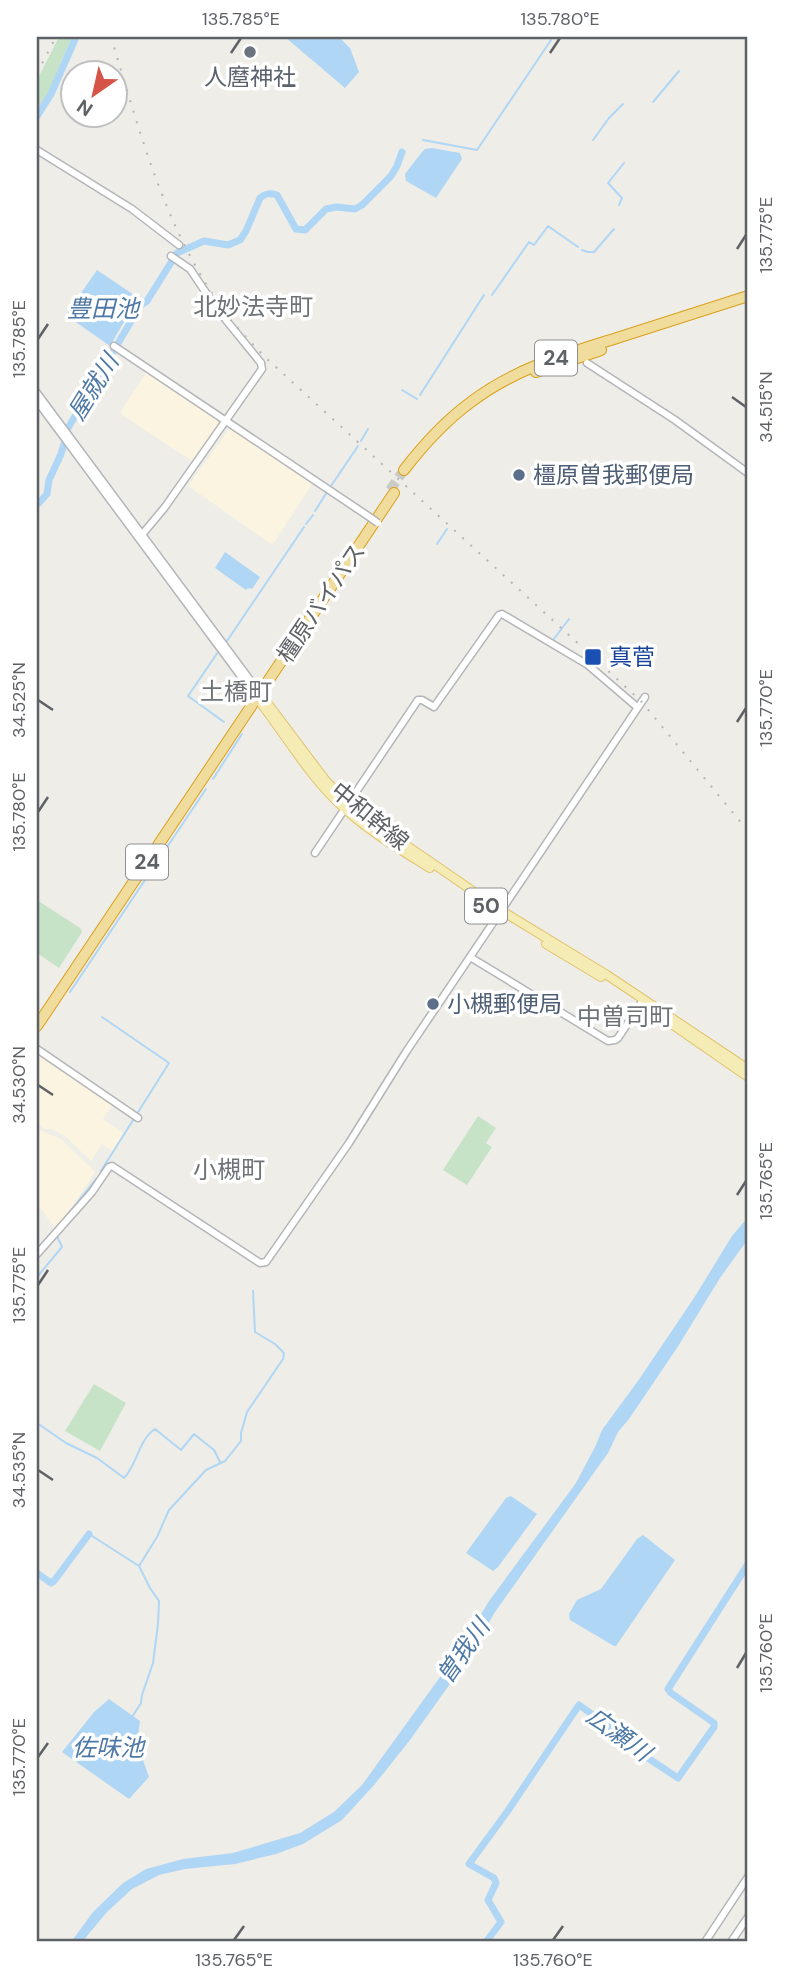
<svg xmlns="http://www.w3.org/2000/svg" width="785" height="1979" font-family="'DM Sans','Noto Sans JP',sans-serif">
<style>
.commercial{fill:#faf4e0}
.green{fill:#c6e3c7}
.water{fill:#b0d6f5}
.lines{fill:none;stroke-linecap:round;stroke-linejoin:round}
.stream{stroke:#b0d6f5;stroke-width:2}
.river{stroke:#b0d6f5;stroke-width:7}
.highway-tunnel{stroke:#cacac6;stroke-width:10;stroke-dasharray:10 5;stroke-linecap:butt}
.secondary-casing{stroke:#b3b5b9;stroke-width:9}
.primary-casing{stroke:#e1c26d;stroke-width:10}
.highway-casing{stroke:#d9a01c;stroke-width:12}
.secondary{stroke:#fff;stroke-width:6}
.primary{stroke:#f5ecb5;stroke-width:8}
.highway{stroke:#f0dc9c;stroke-width:10}
.rail{stroke:#b4b5b5;stroke-width:2;stroke-dasharray:2 9;stroke-linecap:butt}
.secondary-bridge-casing{stroke:#b3b5b9;stroke-width:9;stroke-linecap:butt}
.secondary-bridge{stroke:#fff;stroke-width:6}
.ticks{fill:none;stroke:#5e6165;stroke-width:2.5}
.worship-dot{fill:#6b7280;stroke:#fff;stroke-width:2.5}
.service-dot{fill:#5c6f8a;stroke:#fff;stroke-width:2.5}
.transit-dot{fill:#1a4fb4;stroke:#fff;stroke-width:2.5}
.labels{text-anchor:middle;dominant-baseline:central;stroke-width:7;stroke-linejoin:round;paint-order:stroke}
.shield{fill:#fff;stroke:#8e9093;stroke-width:2}
.shield-label{font-size:21px;font-weight:bold;fill:#5e6165}
.worship-label{font-size:23px;fill:#5b616d;stroke:#fff}
.service-label{font-size:23px;fill:#4e5e75;stroke:#fff;text-anchor:start}
.street-label{font-size:23px;fill:#5e6165;stroke:#fff}
.transit-label{font-size:23px;fill:#164399;stroke:#fff;text-anchor:start}
.neighbourhood-label{font-size:24px;fill:#6f7377;stroke:#fff}
.water-label{font-size:24px;font-style:italic;fill:#4e78a6;stroke:#fff}
.neatline{fill:none;stroke:#5e6165;stroke-width:2.5}
.ticks-label{font-size:18px;text-anchor:middle;fill:#5e6165}
</style>
<rect width="100%" height="100%" fill="#eeede7"/>
<path class="commercial" d="M147,372L219,420L220,423L195,460L192,461L121,414V411Z
M230,428L313,483L274,543L271,544L188,486Z
M38,1055L113,1104L103,1119L124,1133L113,1151L102,1144L91,1161L66,1137L52,1129H45L37,1123Z
M37,1129L54,1136L62,1140L95,1172L73,1206L55,1228L37,1203Z"/>
<path class="green" d="M59,37H72L48,93L37,109V80Z
M37,900L80,928L82,932L59,968L37,953Z
M478,1116L496,1128L486,1143L492,1147L467,1185L443,1170Z
M94,1384L126,1403L100,1451L65,1431Z"/>
<path class="water" d="M285,37H339L350,48L359,72L345,88Z
M432,148L460,153L462,159L436,198L406,181L405,174L422,152L425,149Z
M97,270L137,297L136,301L110,346L70,318L68,312Z
M225,552L260,577L252,589L248,588L246,590L215,568Z
M748,1217V1239L720,1278L677,1348L629,1419L618,1432L608,1453L495,1612L467,1660L410,1740L375,1784L342,1820L303,1844L276,1854L235,1864L185,1869L159,1875L132,1889L107,1912L82,1942H71L93,1912L123,1883L146,1869L183,1859L233,1853L300,1833L334,1812L362,1785L461,1648L489,1601L576,1483L596,1445L602,1430L640,1378L694,1298L732,1236Z
M511,1496L537,1514L498,1567L493,1571L466,1553L506,1498Z
M643,1535L675,1560L616,1646H614L570,1620L569,1614L577,1600L601,1589L637,1539Z
M109,1699L140,1721L137,1743L149,1777L129,1799L62,1752L94,1712Z"/>
<g class="lines">
<path class="stream" d="M653,102L679,71
M423,140L477,150L551,40
M593,140L609,118L623,104
M619,205L622,198L608,183L624,163
M582,250L588,252H594L614,229
M492,295L529,242L534,245L548,226L578,247
M402,390L417,399
M420,395L484,295
M361,441L368,429
M331,486L358,446
M315,511L327,492
M306,524L313,515
M437,544L447,529
M553,640L569,619
M227,641L304,527
M218,652L188,696L224,722
M213,779L242,734
M70,992L206,789
M37,1055V1054
M101,1171L169,1063L102,1017
M68,1214L96,1179
M55,1229L62,1221
M37,1277L62,1247L57,1236
M37,1423L66,1443L97,1458L124,1478C137,1465 139,1439 155,1429L181,1450L194,1434L214,1450L220,1462
M89,1534L139,1566L150,1588L159,1601L158,1624L153,1663L142,1695L141,1703L132,1717
M139,1566L157,1537L169,1510L206,1470L225,1461L241,1441V1433L247,1412L283,1359L284,1353L275,1344L255,1332L253,1291"/>
<path class="river" d="M37,116L51,94L76,37
M68,428L140,306L147,301L177,253L204,241L228,245L240,240L246,231L260,198C266,193 270,193 277,195L296,229L305,230L326,209L336,207L355,209L362,205L391,176L397,166L402,152
M37,505L47,494L49,480L61,454L64,444
M37,1573L51,1583L54,1581L89,1534
M486,1942L501,1922L488,1900L496,1883L494,1878L469,1864L507,1812L579,1705L613,1729L625,1743L678,1778L714,1727V1723L671,1693L668,1689L748,1564"/>
<path class="highway-tunnel" d="M390,490L404,470"/>
<g class="secondary-casing">
<path id="secondary" d="M37,150L132,209L179,245
M114,346L368,516
M587,363L675,420L748,473
M37,393L256,688
M37,401L257,698
M140,537L165,507L262,369L261,363L217,309L190,269L171,256
M315,853L418,700H422L434,707L499,615L502,614L588,665L637,707
M470,957L608,1041L615,1040L618,1038L641,1003
M37,1049L138,1118
M37,1254L92,1192L109,1167L112,1166L260,1263L266,1262L349,1143L406,1052L645,697
M705,1942L748,1877
M731,1942L748,1917"/>
</g>
<g class="primary-casing">
<path id="primary" d="M256,688L326,781L358,812L502,911L607,975L748,1069
M257,698C285,734 310,778 345,809C370,832 401,850 430,868
M546,944L601,977
M647,1007L748,1077"/>
</g>
<g class="highway-casing">
<path id="highway" d="M536,372L601,350
M404,470C424,444 445,421 471,402C514,369 566,354 617,338C660,324 704,310 748,296
M37,1026L394,493"/>
</g>
<use href="#secondary" class="secondary"/>
<use href="#primary" class="primary"/>
<use href="#highway" class="highway"/>
<path class="rail" d="M111,37C139,129 164,226 220,305C233,325 250,341 266,358L641,701L748,831
M37,73L56,37"/>
<g class="secondary-bridge-casing">
<path id="secondary-bridge" d="M368,516L378,523"/>
</g>
<use href="#secondary-bridge" class="secondary-bridge"/>
</g>
<path class="ticks" d="M231,53L241,38M550,53L560,38M737,249L746,235M38,339L48,324M732,397L746,407M38,700L53,710M737,722L746,708M38,812L48,797M38,1085L53,1095M737,1195L746,1181M38,1285L48,1270M38,1470L53,1480M737,1668L746,1653M38,1757L48,1743M234,1940L244,1926M553,1940L563,1926"/>
<circle class="worship-dot" cx="250" cy="52" r="7"/>
<g class="service-dot">
<circle cx="519" cy="475" r="7"/>
<circle cx="433" cy="1004" r="7"/>
</g>
<rect class="transit-dot" x="584" y="648" width="18" height="18" rx="3.5"/>
<g class="labels">
<g class="shield">
<rect x="535" y="340.5" width="42" height="35" rx="5"/>
<rect x="126" y="844.5" width="42" height="35" rx="5"/>
<rect x="465" y="888.5" width="42" height="35" rx="5"/>
</g>
<g class="shield-label">
<text x="556" y="358">24</text>
<text x="147" y="862">24</text>
<text x="486" y="906">50</text>
</g>
<g class="worship-label">
<text x="250" y="77">人麿神社</text>
</g>
<g class="service-label">
<text x="533" y="475">橿原曽我郵便局</text>
<text x="447" y="1004">小槻郵便局</text>
</g>
<g class="street-label">
<text transform="translate(321 603) rotate(-56)">橿原バイパス</text>
<text transform="translate(370 816) rotate(39)">中和幹線</text>
</g>
<g class="transit-label">
<text x="609" y="657">真菅</text>
</g>
<g class="neighbourhood-label">
<text x="253" y="306">北妙法寺町</text>
<text x="236" y="691">土橋町</text>
<text x="625" y="1016">中曽司町</text>
<text x="229" y="1169">小槻町</text>
</g>
<g class="water-label">
<text x="103" y="308">豊田池</text>
<text transform="translate(93 387) rotate(-58)">屋就川</text>
<text transform="translate(463 1651) rotate(-55)">曽我川</text>
<text transform="translate(619 1734) rotate(36)">広瀬川</text>
<text x="108" y="1747">佐味池</text>
</g>
</g>
<rect width="785" height="1979" fill="none" stroke="#ffffff" stroke-width="77"/>
<g transform="translate(94 94) rotate(214)"><circle r="33" fill="#ffffff" stroke="#bfc0c1" stroke-width="2"/>
<path d="M0-5L12 26L0 18L-12 26Z" fill="#d55347"/>
<text y="-10" font-size="19" font-weight="bold" text-anchor="middle" fill="#5e6165">N</text>
</g>
<rect x="38" y="38" width="708" height="1902" class="neatline"/>
<g class="ticks-label">
<text x="241" y="25">135.785°E</text>
<text x="560" y="25">135.780°E</text>
<text transform="translate(766 235) rotate(-90)" y="6">135.775°E</text>
<text transform="translate(19 339) rotate(-90)" y="6">135.785°E</text>
<text transform="translate(766 407) rotate(-90)" y="6">34.515°N</text>
<text transform="translate(19 700) rotate(-90)" y="6">34.525°N</text>
<text transform="translate(766 708) rotate(-90)" y="6">135.770°E</text>
<text transform="translate(19 812) rotate(-90)" y="6">135.780°E</text>
<text transform="translate(19 1085) rotate(-90)" y="6">34.530°N</text>
<text transform="translate(766 1181) rotate(-90)" y="6">135.765°E</text>
<text transform="translate(19 1285) rotate(-90)" y="6">135.775°E</text>
<text transform="translate(19 1470) rotate(-90)" y="6">34.535°N</text>
<text transform="translate(766 1653) rotate(-90)" y="6">135.760°E</text>
<text transform="translate(19 1757) rotate(-90)" y="6">135.770°E</text>
<text x="234" y="1966">135.765°E</text>
<text x="553" y="1966">135.760°E</text>
</g>
</svg>
